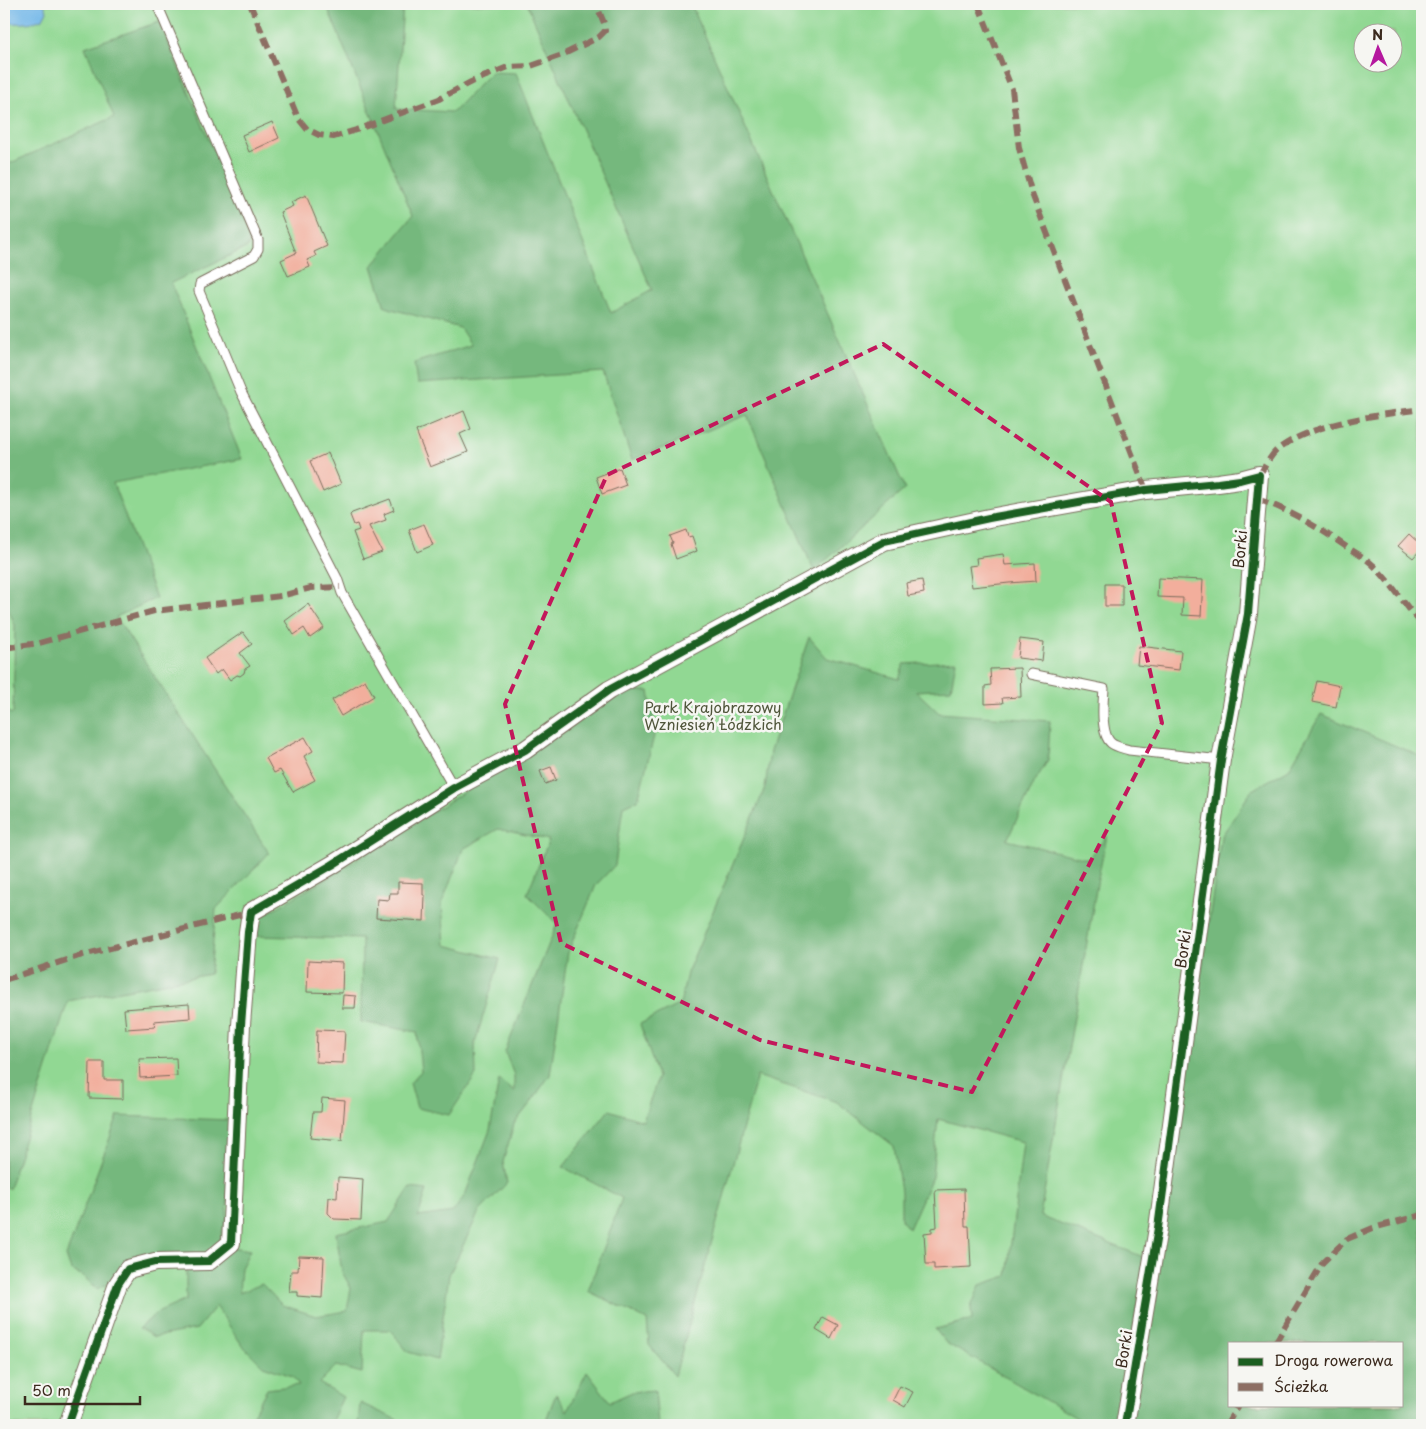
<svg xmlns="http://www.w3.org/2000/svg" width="1426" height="1429" font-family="'Playpen Sans',sans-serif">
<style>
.green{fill:#91d893;stroke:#668158;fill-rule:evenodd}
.forest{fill:#74b87d;stroke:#58714e;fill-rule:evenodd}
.water{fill:#72b7e9;stroke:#567084}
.building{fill:#f2ae9c}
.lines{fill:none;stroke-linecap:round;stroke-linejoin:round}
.service-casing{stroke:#7a6c5c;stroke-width:11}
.minor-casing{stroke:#7a6c5c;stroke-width:20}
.service{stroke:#fff;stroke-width:9}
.minor{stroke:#fff;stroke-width:18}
.quiet{stroke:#8d6e63;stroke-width:6;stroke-dasharray:12 6;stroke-linecap:butt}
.cycleway-casing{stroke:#f6f6f2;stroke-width:11}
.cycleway{stroke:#1b5e20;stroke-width:8}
.marked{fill:none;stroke:#c2185b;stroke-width:4;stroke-dasharray:10 6;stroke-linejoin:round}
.labels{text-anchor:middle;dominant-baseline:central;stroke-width:5;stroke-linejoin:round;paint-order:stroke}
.street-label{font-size:15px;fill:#3b2a1e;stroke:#f6f6f2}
.park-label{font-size:15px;fill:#50563b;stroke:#f6f6f2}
</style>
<rect width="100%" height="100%" fill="#f6f6f2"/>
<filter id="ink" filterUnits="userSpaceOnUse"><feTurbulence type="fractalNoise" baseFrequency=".02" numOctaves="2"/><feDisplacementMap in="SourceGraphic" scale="10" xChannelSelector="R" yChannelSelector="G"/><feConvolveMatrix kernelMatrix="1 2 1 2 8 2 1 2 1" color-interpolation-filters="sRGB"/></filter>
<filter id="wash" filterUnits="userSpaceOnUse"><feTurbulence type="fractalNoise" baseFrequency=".0096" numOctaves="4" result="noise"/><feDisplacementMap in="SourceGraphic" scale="20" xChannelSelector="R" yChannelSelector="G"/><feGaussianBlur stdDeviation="1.12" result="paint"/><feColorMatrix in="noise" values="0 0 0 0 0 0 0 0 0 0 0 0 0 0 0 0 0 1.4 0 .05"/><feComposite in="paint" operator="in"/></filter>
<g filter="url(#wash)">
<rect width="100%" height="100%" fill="#eee6ce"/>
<path class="green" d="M4,4H1422V1425H4ZM1364,32H1394V62H1364ZM1230,1343H1402V1405H1230Z"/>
<path class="forest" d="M326,4H403L396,109L453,112L491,72L516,73L611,313L652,290L527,4H691L905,489L814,571L747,415L632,460L603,372L417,384L414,363L471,345L460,328L385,307L372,266L413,216Z
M159,22L250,236L248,247L171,283L242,459L113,483L156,598L116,617L269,853L216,909L210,974L68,1001L9,1189L4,1186V711L13,714L15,625L4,599V166L114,117L85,47Z
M809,637L827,658L899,679L904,664L956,661L951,689L916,691L939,713L1050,721L1048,760L1034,783L1007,840L1088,859L1107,836L1098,878L1040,1216L1146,1258L1116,1425H1089L946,1343L935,1329L972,1320L971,1307L980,1285L1007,1276L1023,1142L938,1119L932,1177L909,1229L901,1220V1192L894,1146L837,1102L757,1076L675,1376L649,1345L647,1320L588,1291L622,1198L563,1167L609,1110L643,1121L658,1077L640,1024L680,1004L687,973L765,788L770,751Z
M625,691H649L655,732L638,800L623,806L615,865L596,885L568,952L550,1075L529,1105L514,1124L503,1162L507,1183L479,1212L449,1275L437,1360L408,1352L390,1330H364L362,1373L336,1366L319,1383L343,1397L330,1425H247L267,1389L299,1385L292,1376L263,1366L242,1345L216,1306L197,1329L154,1337L139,1328L157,1313L186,1300V1256L112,1282L97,1289L83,1276L71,1270L66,1256L118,1116L230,1120L227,1217L218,1245L250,1250L241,1268L239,1293L262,1284L282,1305L316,1316L347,1311L351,1288L342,1272L336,1233L388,1222L410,1188L427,1190L418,1217L453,1212L465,1195L490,1130L499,1080L514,1092V1075L505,1052L557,924L527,894L549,840L498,829L463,849L442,903L445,945L500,959L475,1043L476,1075L449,1115L417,1108L410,1083L421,1071L417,1032L361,1022L362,939L256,936L255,920L319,883Z
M1321,714L1422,757V1425H1129L1173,1171L1221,837L1252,790L1289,769ZM1230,1343H1402V1405H1230Z
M587,1372L610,1402L632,1392L655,1390L658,1425H544L556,1394L567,1411Z
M360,1403L409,1425H358Z"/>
<path class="water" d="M4,4H44L47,11L43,19C33,23 22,24 11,23L4,14Z"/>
<g id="blocks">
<path class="building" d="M272,122L279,138L249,152L242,135Z
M306,195L327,246L314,252L316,256L307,260L310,267L288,276L281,260L296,253L280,212L293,206L291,202Z
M464,411L471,429L460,434L468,452L430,467L416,431Z
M328,453L341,484L323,492L310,461Z
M620,468L626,485L602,494L596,477Z
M390,499L394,510L384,514L386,520L369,526L382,552L363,559L353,532L359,530L357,524L354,525L350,515L352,513Z
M424,524L433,545L417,552L409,530Z
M686,530L688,537L692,536L697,551L676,559L671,544L673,543L670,536Z
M1409,534L1422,546V548L1413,558L1398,546Z
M1003,554L1005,565L1035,563L1036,581L1009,583L972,587L969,566L977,565L976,558Z
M1158,578L1203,580L1201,616L1182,615L1183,598L1157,597Z
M922,580L924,593L908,596L906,583Z
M1105,584H1122V606H1105Z
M308,604L324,628L310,638L304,628L294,635L285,621Z
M243,632L252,644L240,653L250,666L245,669L244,673L240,676L237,675L230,680L222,669L216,674L205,658Z
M1020,639L1044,642L1042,661L1018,658Z
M1139,646L1181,651L1179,670L1137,665Z
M1020,668L1021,697L1002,698L1003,703L985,704V686L991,685L990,669Z
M365,680L374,696L341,716L332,700Z
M1317,681L1340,686L1336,707L1312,702Z
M305,737L313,751L304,756L312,772L311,773L315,780L293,792L280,770L274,773L266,758Z
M551,767L556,780L545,784L540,771Z
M398,882L423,883V895H425L424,921L376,918L377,899L389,900L390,893H398Z
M308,961L343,963L342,993L307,992Z
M343,995L356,996L355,1008H342Z
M189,1004L190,1018L154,1021L155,1027L126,1029L124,1009Z
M317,1030L345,1031L343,1063L316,1062Z
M176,1058L177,1076L140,1078L139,1059Z
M90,1062H104V1080H123V1099L89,1098Z
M322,1098L345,1100L342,1141L310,1138L313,1112H321Z
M338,1177L363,1179L361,1220L334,1219L328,1213L329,1197L337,1198Z
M964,1189L965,1226H969L971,1267L934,1269V1264H926L924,1233L932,1232V1228L937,1227L935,1190Z
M299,1256L324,1257L322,1298L297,1296V1292H289L291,1271H298Z
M823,1317L838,1325L831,1339L816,1330Z
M900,1386L913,1392L905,1407L893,1400Z"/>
</g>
</g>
<g filter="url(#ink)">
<use href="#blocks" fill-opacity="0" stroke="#7a6c5c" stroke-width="1"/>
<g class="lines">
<g class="service-casing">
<path id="service" d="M157,4L258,240V249L254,256L200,284L199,291L241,392L337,578L342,593L454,788
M1031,674L1104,689C1103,702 1100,733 1111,743C1116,747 1123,748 1129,750L1221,760"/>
</g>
<g class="minor-casing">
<path id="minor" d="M68,1425L118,1284L128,1269L155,1262L209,1261L231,1243L241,1025L248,932L251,912L332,865L454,788L525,750L609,690L884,541L989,518L1146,490L1218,483L1240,480L1259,475L1248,614L1221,760L1158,1228L1125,1425"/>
</g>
<use href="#service" class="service"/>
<use href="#minor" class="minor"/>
<path class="quiet" d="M250,4L298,118L307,129L319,135L334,137L356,130L439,99L471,82L508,67L531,66L562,55L599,37L605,31L604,23L596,4
M978,4L1012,89L1019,148L1032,194L1146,490
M1259,475C1265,467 1270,456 1277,450C1312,422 1379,415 1422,409
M1257,499C1290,510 1319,528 1348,548C1356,553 1366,558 1373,565C1392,583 1404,605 1422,624
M4,648L39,643L154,611L281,596L311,588L340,587
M4,980L79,956L251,912
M1275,1343L1323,1262L1347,1239L1373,1228L1422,1215
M1226,1425L1238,1405"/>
<g class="cycleway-casing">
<path id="cycleway" d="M68,1425L118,1284L128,1269L155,1262L209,1261L231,1243L241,1025L248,932L251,912L332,865L454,788L525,750L609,690L884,541L989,518L1146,490L1218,483L1240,480L1259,475L1248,614L1221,760L1158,1228L1125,1425"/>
</g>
<use href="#cycleway" class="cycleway"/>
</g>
</g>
<path class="marked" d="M883,344L1111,502L1162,723L972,1092L760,1040L561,943L505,704L607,475Z"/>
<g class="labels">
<g class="street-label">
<text transform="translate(1239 549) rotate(-85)">Borki</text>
<text transform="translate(1182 949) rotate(-82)">Borki</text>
<text transform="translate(1123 1349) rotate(-81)">Borki</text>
</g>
<g class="park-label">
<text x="713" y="706">Park Krajobrazowy<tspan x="713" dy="17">Wzniesień Łódzkich</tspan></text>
</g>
</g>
<rect width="1426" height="1429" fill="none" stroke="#f6f6f2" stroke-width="20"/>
<rect x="1228" y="1342" width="175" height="65" fill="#f6f6f2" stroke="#aba49d"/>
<rect x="1238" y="1358" width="25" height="8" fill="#1b5e20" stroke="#aba49d"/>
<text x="1274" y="1366" font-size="15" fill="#3b2a1e">Droga rowerowa</text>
<rect x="1238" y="1383" width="25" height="8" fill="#8d6e63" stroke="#aba49d"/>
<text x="1274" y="1392" font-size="15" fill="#3b2a1e">Ścieżka</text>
<g transform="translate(1378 48) rotate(358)"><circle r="24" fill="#f6f6f2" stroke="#aba49d"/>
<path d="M0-4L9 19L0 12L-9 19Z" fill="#b5179e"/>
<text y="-8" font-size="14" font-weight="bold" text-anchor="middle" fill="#3b2a1e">N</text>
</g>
<path d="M25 1396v8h115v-8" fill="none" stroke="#3b2a1e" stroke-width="2.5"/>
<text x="32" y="1396" font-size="15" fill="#3b2a1e" stroke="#f6f6f2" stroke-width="4" paint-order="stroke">50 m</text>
</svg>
